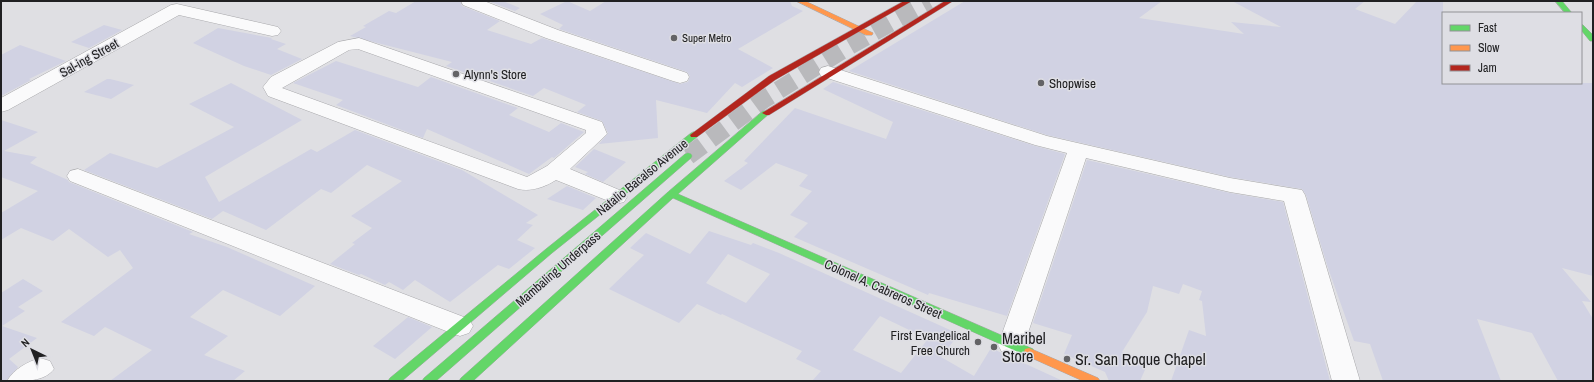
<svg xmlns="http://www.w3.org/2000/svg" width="1594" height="382" font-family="'Archivo Narrow',sans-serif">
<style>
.building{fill:#d1d2e3;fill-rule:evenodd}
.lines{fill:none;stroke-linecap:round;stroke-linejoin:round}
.primary-tunnel{stroke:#b9b9bc;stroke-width:18;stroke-dasharray:18 10;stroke-linecap:butt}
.street-casing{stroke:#a8a8ab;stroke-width:1}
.fast-casing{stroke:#a8a8ab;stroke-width:1}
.slow-casing{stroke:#a8a8ab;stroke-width:1}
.jam-casing{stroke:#a8a8ab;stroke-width:1}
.street{fill:#fafafb;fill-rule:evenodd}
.fast{fill:#63d668;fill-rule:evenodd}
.slow{fill:#ff974d;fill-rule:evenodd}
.jam{fill:#b3261e;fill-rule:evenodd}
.poi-dot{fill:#636366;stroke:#dedee4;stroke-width:1.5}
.labels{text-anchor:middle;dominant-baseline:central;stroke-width:3;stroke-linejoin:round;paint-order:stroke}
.far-poi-label{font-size:11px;fill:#202022;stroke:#dedee4;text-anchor:start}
.street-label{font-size:13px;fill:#202022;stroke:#dedee4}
.poi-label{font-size:13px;fill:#202022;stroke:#dedee4;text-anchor:start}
.near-poi-label{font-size:16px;fill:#202022;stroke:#dedee4;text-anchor:start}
</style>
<rect width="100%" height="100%" fill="#dfdfe3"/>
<path class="building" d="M416,1H460L462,6L500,21L487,30L531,44L542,38L680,84L688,82L690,76L687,72L559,29L563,25L540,14L567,1L590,11L606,1H790L792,6L803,11L738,49L773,68L742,87L735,83L707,113L656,100L658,138L599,144L608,133L602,121L577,112L586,105L544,88L533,96L446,66L452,62L350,36L366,27L363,26L389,11L396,13Z
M488,1H503L520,8L515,11Z
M965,1H1162L1139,18L1244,34L1231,22L1281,27L1232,1H1365L1355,9L1395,24L1417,1H1443V83H1593V276L1562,268L1591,302L1582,301L1593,319V381H1558L1532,333L1477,319L1501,381H1383L1370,344L1354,341L1328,268L1306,195L1302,189L1230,177L1047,135L849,71Z
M104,25L122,30L89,48L71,42Z
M218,28L272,38L271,39L286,44L277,49L302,59L271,75L244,66L193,43Z
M20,45L66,61L29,79L31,80L1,96V55Z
M336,61L418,87L431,77L518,108L509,115L549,132L561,123L584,132L554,158L552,157L529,174L427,129L423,138L336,105L343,100L293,83Z
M107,79H110L134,85L111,99L84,92Z
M833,82L1035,146L1065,154L1007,316L929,293L928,295L794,237L808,223L790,215L812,191L799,186L808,175L776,163L741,190L724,181L748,163L744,161L795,108L886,139L893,122L823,89Z
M231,83L302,120L205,177L219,202L311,149L317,152L355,130L462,170L538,215L526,223L533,225L517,240L535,248L509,269L498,265L450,302L415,280L403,290L389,282L385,285L361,274L359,275L330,264L355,244L352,243L372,228L351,216L402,181L367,165L331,193L321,189L266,230L223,211L212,219L84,170L110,153L157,168L234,127L189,104Z
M1,120L38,132L4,151L37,157L30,163L68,180L69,182L193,232L189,234L227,247L315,286L280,316L223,290L190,317L228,336L204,355L245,371L233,381H110L152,350L105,327L94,336L61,322L133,268L120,250L108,257L69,229L53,241L21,228L1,240V213L38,191L1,177Z
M594,149L626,162L603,182L585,174L588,172L575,167Z
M1087,160L1230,193L1283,202L1330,381H1171L1189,330L1206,336L1202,301L1199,300L1202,291L1183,284L1179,294L1153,286L1147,312L1122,352L1148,363L1140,381H1109L1105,372L1064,354L1072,335L1033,323Z
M567,186L596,198L583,210L547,199Z
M709,231L751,245L753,243L779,253L959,334L941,357L974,376L991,348L1063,381H812L821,371L796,359L802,351L722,314L721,315L697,304L679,323L609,289L644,255L630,248L646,233L690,254ZM728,254L770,274L746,303L706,283ZM880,316L928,339L901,373L853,350Z
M23,279L43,291L18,307L25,311L2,326L37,338L9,359L18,367L6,381H1V293Z
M408,317L432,327L395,359L373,346Z"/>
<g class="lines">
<path class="primary-tunnel" d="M688,156L763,100L844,49L929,1"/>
<g class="street-casing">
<path id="street" d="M461,1H484L558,30L687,73L689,77L687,81L680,83L673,81L546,38L463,5Z
M177,4L278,27L281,31L278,35L272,36L179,15L8,110L1,112V98L171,5Z
M359,38L602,122L607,134L570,169L624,192L627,197L624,202L616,204L556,180C545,187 531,192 518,189L268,96L263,87L271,77L338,42ZM358,49L586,130V133L547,166L527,177L282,88L349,50Z
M828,66L1047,136L1230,178L1302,190L1305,195L1360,381H1332L1284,201L1230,192L1086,158L1024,345L1020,352L1011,355L1002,352L998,345L1067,153L1035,145L821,76L819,72L821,68Z
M78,169L469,319L473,326L469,333L460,336L451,333L70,181L67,176L70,171Z
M40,358L50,361L54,369C44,382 25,381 7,381C14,369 27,362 40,358Z"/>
</g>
<g class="fast-casing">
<path id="fast" d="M1555,1H1562L1572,13H1565Z
M1581,24L1583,25L1593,35V41H1590L1581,30Z
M763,111H766L770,113L678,194L1033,349L1034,352L1033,355L1029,356L1025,355L673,198L473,381H459L461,378L668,192Z
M694,132L698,135L697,137L552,253L402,381H388L390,378L546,249L691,133Z
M688,153L691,154L692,156L691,158L436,381H422L424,378L685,154Z"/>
</g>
<g class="slow-casing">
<path id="slow" d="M796,1H805L873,33L872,35H866Z
M1029,348L1098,378L1100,381H1083L1025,355L1024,352L1025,349Z"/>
</g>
<g class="jam-casing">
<path id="jam" d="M904,1H912L775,80L697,137H691L690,135L769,76Z
M945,1H953L769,115H766L762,113Z"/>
</g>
<use href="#street" class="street"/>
<use href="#fast" class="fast"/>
<use href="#slow" class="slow"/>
<use href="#jam" class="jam"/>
</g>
<g class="poi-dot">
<circle cx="674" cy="38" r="4"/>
<circle cx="456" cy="74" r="4"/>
<circle cx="1041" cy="83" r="4"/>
<circle cx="978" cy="342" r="4"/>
<circle cx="994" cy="347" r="4"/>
<circle cx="1067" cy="359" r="4"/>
</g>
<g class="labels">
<g class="far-poi-label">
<text x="682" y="38">Super Metro</text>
</g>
<g class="street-label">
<text transform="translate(89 58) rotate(-29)">Sal-ing Street</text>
<text transform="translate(642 177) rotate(-39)">Natalio Bacalso Avenue</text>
<text transform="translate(558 269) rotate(-41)">Mambaling Underpass</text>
<text transform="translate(883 289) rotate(24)">Colonel A. Cabreros Street</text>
</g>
<g class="poi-label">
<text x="464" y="74">Alynn's Store</text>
<text x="1049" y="83">Shopwise</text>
<text x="970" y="335" text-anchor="end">First Evangelical<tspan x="970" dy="15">Free Church</tspan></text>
</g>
<g class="near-poi-label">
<text x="1002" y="338">Maribel<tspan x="1002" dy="18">Store</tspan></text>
<text x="1075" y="359">Sr. San Roque Chapel</text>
</g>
</g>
<rect width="1594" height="382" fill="none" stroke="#202022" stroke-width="4"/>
<rect x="1442" y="12" width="140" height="72" fill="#dedee4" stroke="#929296"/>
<rect x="1450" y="25" width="20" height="6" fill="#63d668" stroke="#929296"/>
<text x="1478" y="32" font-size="12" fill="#202022">Fast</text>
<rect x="1450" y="45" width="20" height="6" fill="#ff974d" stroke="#929296"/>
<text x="1478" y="52" font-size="12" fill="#202022">Slow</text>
<rect x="1450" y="65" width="20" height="6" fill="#b3261e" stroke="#929296"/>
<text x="1478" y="72" font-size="12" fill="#202022">Jam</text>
<g transform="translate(32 350) rotate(317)" stroke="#dedee4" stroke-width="3" paint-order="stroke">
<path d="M0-3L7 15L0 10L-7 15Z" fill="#202022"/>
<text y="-6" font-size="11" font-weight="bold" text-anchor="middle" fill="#202022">N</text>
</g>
</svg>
